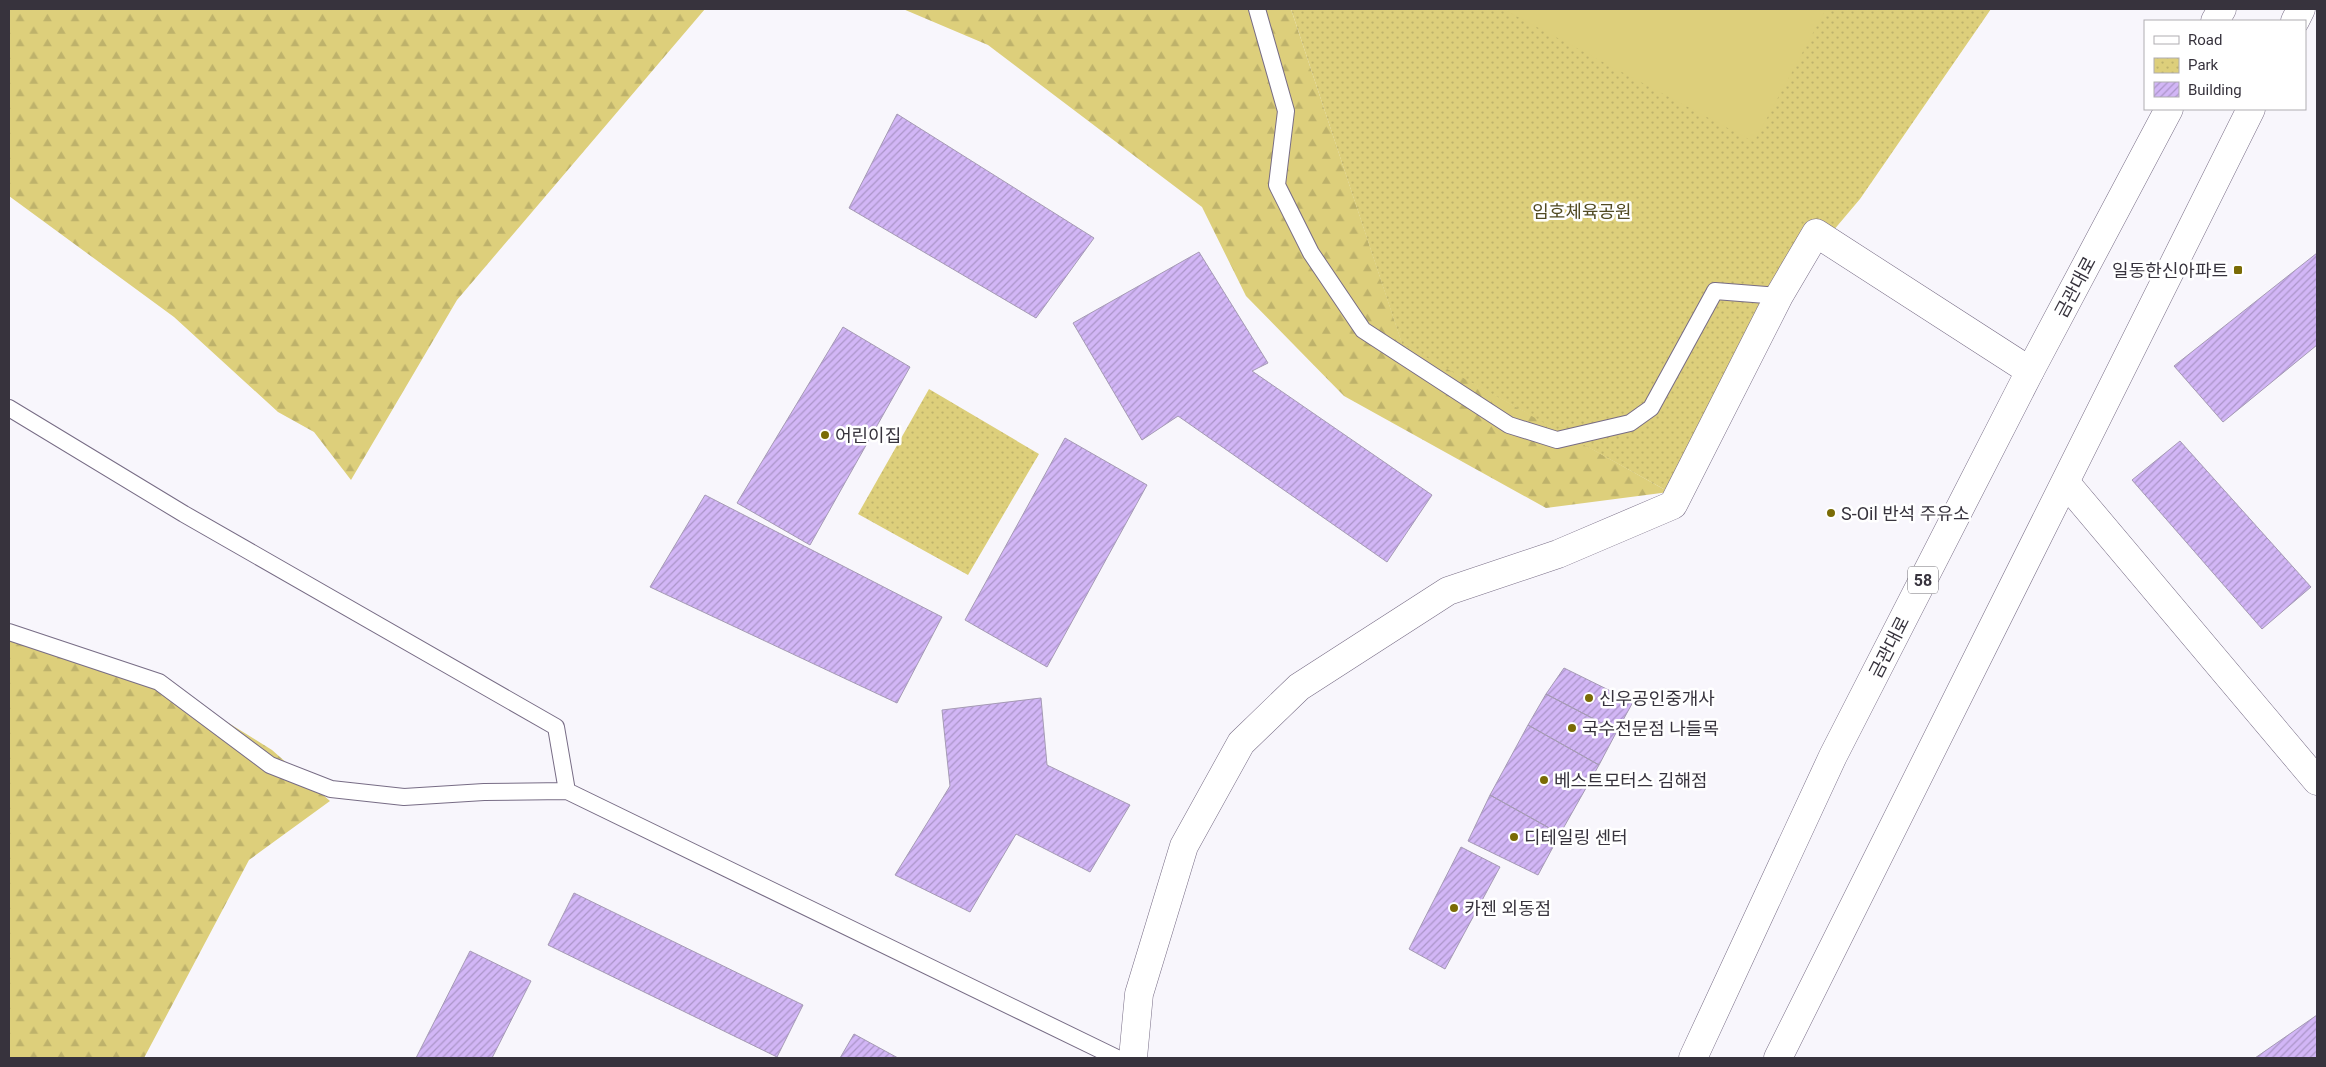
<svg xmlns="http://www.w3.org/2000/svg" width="2326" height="1067" font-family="Roboto,'Noto Sans KR',sans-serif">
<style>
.forest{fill:url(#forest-firs)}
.park{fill:url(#park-dots)}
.garden{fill:#ddcf7b}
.building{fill:url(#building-hatch);stroke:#a59ab4}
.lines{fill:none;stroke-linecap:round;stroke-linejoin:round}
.lane-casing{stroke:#776c85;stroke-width:18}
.street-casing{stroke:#776c85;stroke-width:29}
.primary-casing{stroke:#776c85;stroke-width:29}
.lane{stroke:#fff;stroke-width:16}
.street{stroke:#fff;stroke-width:28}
.primary{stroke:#fff;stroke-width:28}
.poi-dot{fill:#7a6b05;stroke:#fff;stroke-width:2}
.labels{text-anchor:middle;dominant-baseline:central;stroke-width:5;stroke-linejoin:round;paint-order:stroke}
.shield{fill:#fff;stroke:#737077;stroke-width:1}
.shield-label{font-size:16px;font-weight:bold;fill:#37333d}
.park-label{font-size:18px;fill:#514a23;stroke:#fff}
.poi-label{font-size:18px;fill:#37333d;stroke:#fff;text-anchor:start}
.street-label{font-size:18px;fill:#37333d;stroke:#fff}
</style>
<defs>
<pattern id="forest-firs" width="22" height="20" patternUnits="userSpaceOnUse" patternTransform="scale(1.25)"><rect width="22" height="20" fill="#ddcf7b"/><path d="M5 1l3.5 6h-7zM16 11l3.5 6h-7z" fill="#beb26b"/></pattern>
<pattern id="park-dots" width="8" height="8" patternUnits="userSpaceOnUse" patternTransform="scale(1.25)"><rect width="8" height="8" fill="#ddcf7b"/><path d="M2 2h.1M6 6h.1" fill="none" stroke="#beb26b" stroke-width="1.8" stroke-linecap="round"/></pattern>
<pattern id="building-hatch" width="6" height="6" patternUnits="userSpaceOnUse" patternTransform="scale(1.25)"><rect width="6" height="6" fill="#d2b6f6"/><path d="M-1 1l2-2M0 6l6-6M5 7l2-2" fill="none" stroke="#ab95c8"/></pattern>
</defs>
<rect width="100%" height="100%" fill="#f8f6fc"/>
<path class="forest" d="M9,9H705L457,300L351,480L314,432L278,412L174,317L9,196Z
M903,9H1291L1402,343L1669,492L1546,508L1344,396L1246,296L1202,207L988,45Z
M9,638L167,685L272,750L330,801L249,860L144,1058H9Z"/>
<path class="park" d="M1291,9H1991L1860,199L1751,328L1669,492L1402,344Z
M929,389L1039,454L968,575L858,514Z"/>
<path class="garden" d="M1503,9H1826L1754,142Z"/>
<path class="building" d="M897,114L1094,238L1036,318L849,208Z
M1199,252L1268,363L1252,371L1432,495L1387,562L1178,416L1142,440L1073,323Z
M2317,253V345L2223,422L2174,366Z
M843,327L910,367L810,545L737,503Z
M1065,438L1147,485L1047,667L965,620Z
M2180,441L2311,587L2262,629L2132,480Z
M705,495L942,617L897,703L650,587Z
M1564,668L1633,702L1617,731L1546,694Z
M1546,694L1617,731L1599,765L1528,725Z
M1041,698L1047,765L1130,805L1090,872L1016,834L970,912L895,875L950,786L942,710Z
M1528,725L1599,765L1560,834L1490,795Z
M1490,795L1560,834L1538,875L1468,841Z
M1461,847L1500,867L1445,969L1409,949Z
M574,893L803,1005L777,1057L548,945Z
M470,951L531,981L492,1058H416Z
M2317,1015V1058H2255Z
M854,1034L898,1058H840Z"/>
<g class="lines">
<g class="lane-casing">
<path id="lane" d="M1257,9L1286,111L1277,185L1311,253L1363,330L1509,425L1557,440L1630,423L1651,408L1715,291L1779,296
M9,408L184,514L556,727L567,791
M9,632L159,682L270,765L331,789L404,797L484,792L567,791L1117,1058"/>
</g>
<g class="street-casing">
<path id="street" d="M2066,483L2317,781
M1133,1058L1139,994L1184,846L1241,743L1299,687L1448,591L1558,554L1673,505L1779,296L1816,233L2030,371"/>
</g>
<g class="primary-casing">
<path id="primary" d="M2215,21L2222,9
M2295,21L2301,9
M1693,1058L1833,756L2030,371L2169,109
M1778,1058L2251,109"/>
</g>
<use href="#lane" class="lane"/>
<use href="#street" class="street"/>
<use href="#primary" class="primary"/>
</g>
<g class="poi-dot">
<rect x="2233" y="265" width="10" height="10" rx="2.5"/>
<circle cx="825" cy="435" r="5"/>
<circle cx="1831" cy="513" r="5"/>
<circle cx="1589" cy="698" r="5"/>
<circle cx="1572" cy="728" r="5"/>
<circle cx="1544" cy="780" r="5"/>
<circle cx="1514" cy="837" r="5"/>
<circle cx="1454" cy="908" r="5"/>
</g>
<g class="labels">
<rect class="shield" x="1908" y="566.5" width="30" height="27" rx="4"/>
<g class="shield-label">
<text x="1923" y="580">58</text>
</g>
<g class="park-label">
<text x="1582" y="211">임호체육공원</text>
</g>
<g class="poi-label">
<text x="2228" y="270" text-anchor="end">일동한신아파트</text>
<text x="835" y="435">어린이집</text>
<text x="1841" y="513">S-Oil 반석 주유소</text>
<text x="1599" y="698">신우공인중개사</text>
<text x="1582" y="728">국수전문점 나들목</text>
<text x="1554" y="780">베스트모터스 김해점</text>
<text x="1524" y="837">디테일링 센터</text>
<text x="1464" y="908">카젠 외동점</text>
</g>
<g class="street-label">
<text transform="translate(2075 287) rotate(-62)">금관대로</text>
<text transform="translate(1889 647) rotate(-63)">금관대로</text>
</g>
</g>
<rect width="2326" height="1067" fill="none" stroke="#37333d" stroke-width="20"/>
<rect x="2144" y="20" width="162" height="90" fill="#ffffff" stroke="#afadb1"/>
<rect x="2154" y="36" width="25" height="8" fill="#ffffff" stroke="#afadb1"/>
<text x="2188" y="45" font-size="15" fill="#37333d">Road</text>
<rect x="2154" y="58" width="25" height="15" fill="url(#park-dots)" stroke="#afadb1"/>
<text x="2188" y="70" font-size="15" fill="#37333d">Park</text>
<rect x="2154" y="82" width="25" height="15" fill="url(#building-hatch)" stroke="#afadb1"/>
<text x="2188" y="95" font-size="15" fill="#37333d">Building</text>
</svg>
